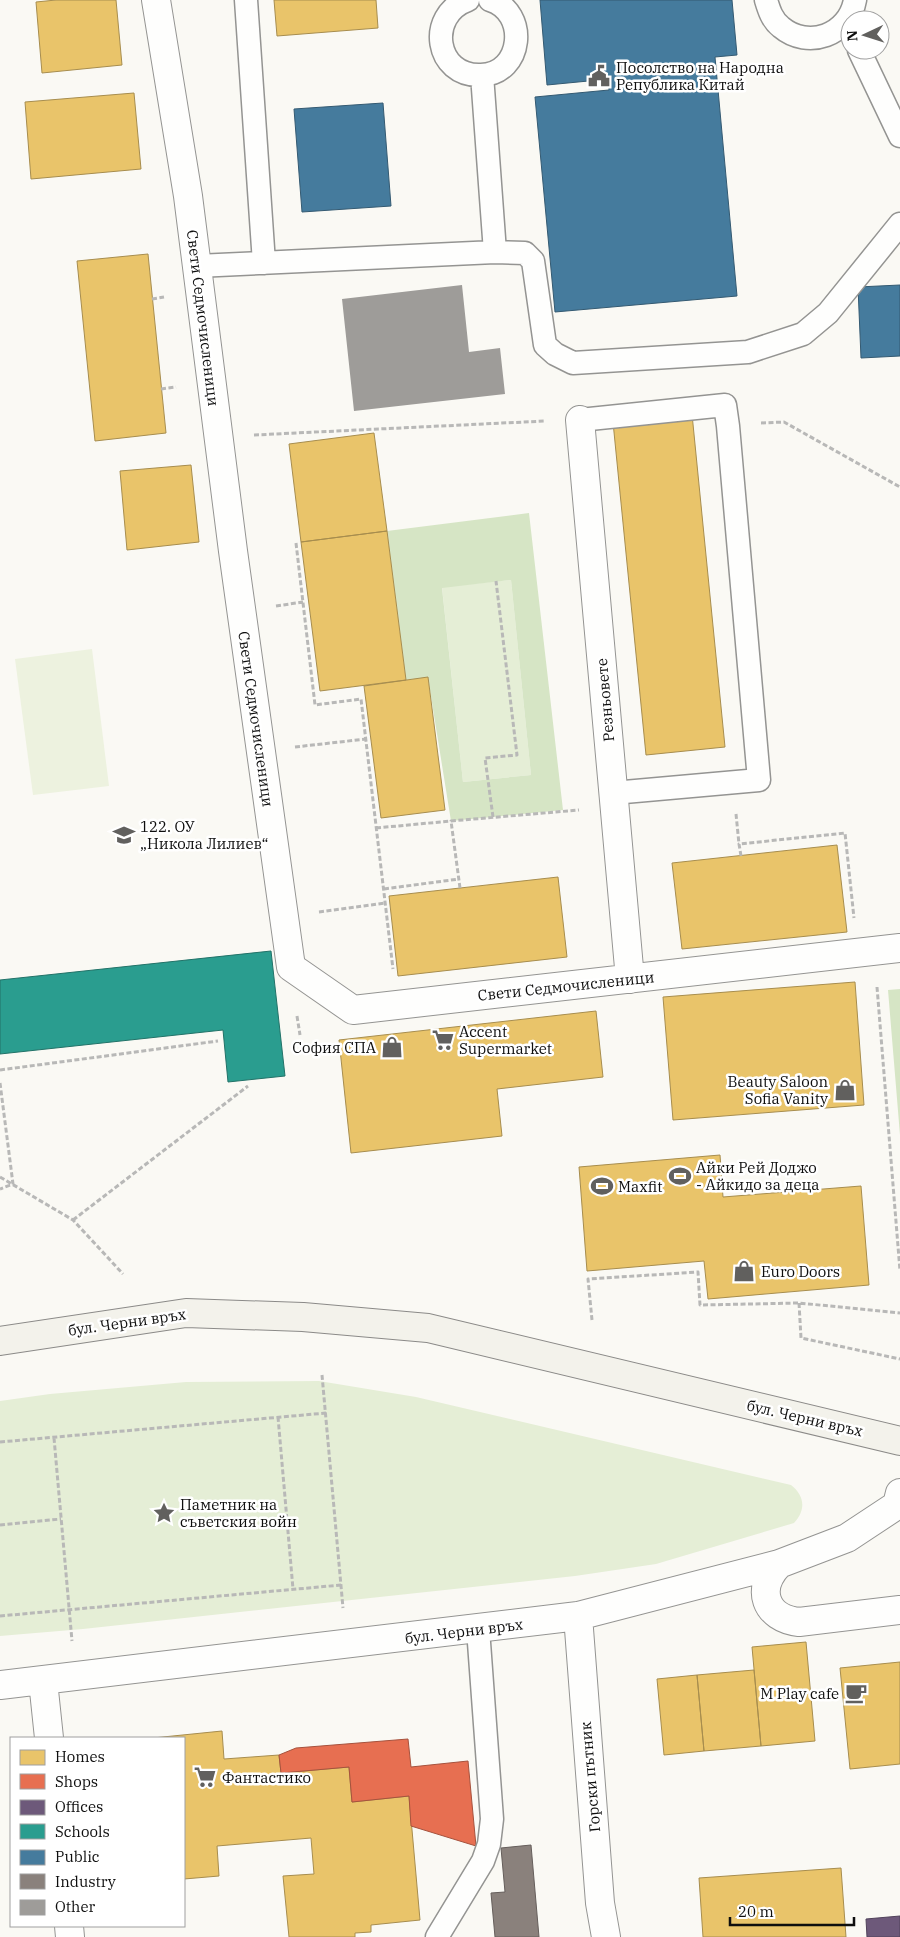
<svg xmlns="http://www.w3.org/2000/svg" width="900" height="1937" font-family="'IBM Plex Serif',serif">
<style>
.green{fill:#e5eed6}
.forest{fill:#d6e5c5;fill-rule:evenodd}
.pitch{fill:#edf2df}
.homes{fill:#e9c46a;stroke:#a78d4e}
.shops{fill:#e76f51;stroke:#a6523d}
.offices{fill:#6d597a;stroke:#50425a}
.schools{fill:#2a9d8f;stroke:#227268}
.public{fill:#457b9d;stroke:#345a72}
.industry{fill:#8a817c;stroke:#655e5b}
.building{fill:#9e9c99}
.lines{fill:none;stroke-linecap:round;stroke-linejoin:round}
.lane-casing{stroke:#949492;stroke-width:25}
.street-casing{stroke:#949492;stroke-width:30}
.secondary-casing{stroke:#8b8a88;stroke-width:30}
.path{stroke:#b8b8b7;stroke-width:3;stroke-dasharray:5 2.5;stroke-linecap:butt}
.lane{stroke:#fefefd;stroke-width:22}
.street{stroke:#fefefd;stroke-width:28}
.secondary{stroke:#f3f2eb;stroke-width:28}
.labels{text-anchor:middle;dominant-baseline:central;stroke-width:5;stroke-linejoin:round;paint-order:stroke}
.poi-label{font-size:15px;fill:#0e0e0e;stroke:#fff;text-anchor:start}
.street-label{font-size:15px;fill:#0e0e0e;stroke:#fff}
</style>
<rect width="100%" height="100%" fill="#faf9f4"/>
<path class="green" d="M511,580L531,775L463,782L442,587Z
M319,1381L416,1397L791,1485C805,1496 806,1510 794,1523L656,1564L575,1576L83,1629L0,1636V1401L50,1394L186,1382Z"/>
<path class="forest" d="M529,513L563,810L451,821L428,678L406,680L387,531ZM511,580L531,775L463,782L442,588Z
M900,989V1135L888,990Z"/>
<path class="pitch" d="M92,649L109,786L33,795L15,659Z"/>
<path class="homes" d="M56,0H116L122,65L42,73L36,2Z
M274,0H376L378,28L277,36Z
M134,93L141,169L31,179L25,102Z
M148,254L166,433L95,441L77,261Z
M692,414L725,747L646,755L613,422Z
M374,433L387,531L301,542L289,444Z
M191,465L199,542L127,550L120,471Z
M387,531L406,680L320,691L301,542Z
M428,677L445,810L381,818L364,686Z
M837,845L847,932L682,949L672,863Z
M558,877L567,957L398,976L389,896Z
M855,982L864,1105L673,1120L663,997Z
M596,1011L603,1077L497,1089L502,1136L351,1153L339,1040Z
M720,1155L723,1197L861,1186L869,1285L708,1299L704,1261L587,1271L579,1167Z
M806,1642L815,1741L761,1746L752,1647Z
M900,1662V1764L850,1769L840,1668Z
M754,1670L761,1746L704,1751L697,1675Z
M697,1675L704,1751L664,1755L657,1679Z
M222,1731L224,1759L279,1755L281,1773L349,1767L352,1802L409,1796L420,1920L371,1925V1932L355,1933V1937H289L283,1876L314,1874L311,1838L217,1846L219,1876L184,1879V1738H153Z
M841,1868L846,1937H703L699,1878Z"/>
<path class="shops" d="M408,1739L411,1767L468,1761L476,1846L411,1826L409,1796L352,1802L349,1767L281,1773L279,1755L296,1748Z"/>
<path class="offices" d="M900,1916V1937H867L866,1919Z"/>
<path class="schools" d="M271,951L285,1076L228,1082L223,1030L0,1054V980Z"/>
<path class="public" d="M540,0H732L737,55L715,57L737,296L555,312L535,97L609,90V79L547,85Z
M383,103L391,206L302,212L294,109Z
M900,285V356L861,358L858,287Z"/>
<path class="industry" d="M531,1845L539,1937H495L491,1893L505,1892L501,1848Z"/>
<path class="building" d="M462,285L469,352L500,348L505,394L354,411L342,299Z"/>
<g class="lines">
<g class="lane-casing">
<path id="lane" d="M246,0L264,263
M468,0C426,15 435,77 481,75C523,74 529,12 490,0
M766,0C769,10 772,20 781,27C808,50 849,35 855,0
M859,50L900,136
M482,75L495,252
M197,266L495,252L525,253L533,261L545,345L555,354L573,363L748,352L803,334L828,313L900,224
M580,420L725,405L728,426L759,780L613,793
M437,1937L483,1861L489,1844L492,1819L478,1629"/>
</g>
<g class="street-casing">
<path id="street" d="M156,0L188,196L233,551L291,967L353,1010L900,948
M580,420L630,979
M779,1564C755,1589 765,1618 799,1622L900,1610
M578,1616L600,1903L606,1937
M43,1681L49,1738
M0,1685L578,1616L779,1564L847,1538L897,1505L900,1493
M69,1926L70,1937"/>
</g>
<g class="secondary-casing">
<path id="secondary" d="M0,1341L186,1313L303,1317L428,1328L900,1441"/>
</g>
<path class="path" d="M152,299L164,297
M161,389L176,387
M761,423L784,422L900,487
M254,435L545,421
M296,543L315,705L361,699L393,969
M276,606L303,602
M295,747L366,739
M736,814L739,844
M493,817L485,758L517,755L496,581
M376,828L451,821
M741,856L739,844L845,833L854,918
M460,888L451,821L579,810
M384,889L459,879
M319,912L385,903
M877,987L900,1271
M297,1016L300,1035
M0,1070L218,1041
M0,1083L13,1184L0,1189
M0,1177L73,1220L123,1274
M73,1220L248,1086
M799,1303L801,1338L900,1359
M592,1320L588,1279L698,1272L700,1305L799,1303L900,1313
M322,1375L343,1608
M278,1417L293,1589
M54,1438L72,1641
M0,1442L326,1413
M0,1525L61,1519
M0,1616L341,1585"/>
<use href="#lane" class="lane"/>
<use href="#street" class="street"/>
<use href="#secondary" class="secondary"/>
</g>
<defs>
<g id="civic-bare" transform="scale(1.725)"><path d="M-.6-6.5H3V-4.5H.6V-3L4-1V1h2V6H-6V1h2V-1L-.6-3ZM-1.2 2.5V6h2.4V2.5Z" fill="#61605e" stroke="#fff" stroke-width="2.5" paint-order="stroke"/></g>
<g id="school-bare" transform="scale(1.725)"><path d="M0-5L7-2L0 1L-7-2ZM-4 1L0 2.5L4 1V4Q0 6-4 4Z" fill="#61605e" stroke="#fff" stroke-width="2.5" paint-order="stroke"/></g>
<g id="supermarket-bare" transform="scale(1.725)"><path d="M-6-5.5h2.5l.6 2H6L4.5 2H-2.5L-4.4-4H-6ZM-1.5 3.2a1.3 1.3 0 1 0 .1 0ZM3 3.2a1.3 1.3 0 1 0 .1 0Z" fill="#61605e" stroke="#fff" stroke-width="2.5" paint-order="stroke"/></g>
<g id="shop-bare" transform="scale(1.725)"><path d="M-5-2.5h2.3a2.7 3.5 0 0 1 5.4 0H5L5.5 6h-11ZM-1.5-2.5h3a1.5 2.3 0 0 0-3 0Z" fill="#61605e" stroke="#fff" stroke-width="2.5" paint-order="stroke"/></g>
<g id="stadium-bare" transform="scale(1.725)"><path d="M0-5a6.5 5 0 1 0 0 10a6.5 5 0 1 0 0-10ZM-3.5-1.8h7v3.6h-7Z" fill="#61605e" stroke="#fff" stroke-width="2.5" paint-order="stroke"/></g>
<g id="sight-bare" transform="scale(1.725)"><path d="M0-6L1.8-2.2L6-1.7L2.9 1.2L3.7 5.4L0 3.3L-3.7 5.4L-2.9 1.2L-6-1.7L-1.8-2.2Z" fill="#61605e" stroke="#fff" stroke-width="2.5" paint-order="stroke"/></g>
<g id="cafe-bare" transform="scale(1.725)"><path d="M-5.5-4.5H6V0H3Q3 3.5 0 3.5H-2.5Q-5.5 3.5-5.5 0ZM3-3.2v2h1.7v-2ZM-6 4.5H4V6H-6Z" fill="#61605e" stroke="#fff" stroke-width="2.5" paint-order="stroke"/></g>
</defs>
<g fill-rule="evenodd">
<use href="#civic-bare" x="599" y="76"/>
<use href="#school-bare" x="124" y="835"/>
<use href="#supermarket-bare" x="443" y="1040"/>
<use href="#shop-bare" x="392" y="1047"/>
<use href="#shop-bare" x="845" y="1090"/>
<use href="#stadium-bare" x="680" y="1176"/>
<use href="#stadium-bare" x="602" y="1186"/>
<use href="#shop-bare" x="744" y="1271"/>
<use href="#sight-bare" x="164" y="1513"/>
<use href="#cafe-bare" x="856" y="1693"/>
<use href="#supermarket-bare" x="205" y="1777"/>
</g>
<g class="labels">
<g class="poi-label">
<text x="616" y="67">Посолство на Народна<tspan x="616" dy="17">Република Китай</tspan></text>
<text x="140" y="826">122. ОУ<tspan x="140" dy="17">„Никола Лилиев“</tspan></text>
<text x="459" y="1031">Accent<tspan x="459" dy="17">Supermarket</tspan></text>
<text x="376" y="1047" text-anchor="end">София СПА</text>
<text x="828" y="1081" text-anchor="end">Beauty Saloon<tspan x="828" dy="17">Sofia Vanity</tspan></text>
<text x="696" y="1167">Айки Рей Доджо<tspan x="696" dy="17">- Айкидо за деца</tspan></text>
<text x="618" y="1186">Maxfit</text>
<text x="761" y="1271">Euro Doors</text>
<text x="180" y="1504">Паметник на<tspan x="180" dy="17">съветския войн</tspan></text>
<text x="839" y="1693" text-anchor="end">M Play cafe</text>
<text x="222" y="1777">Фантастико</text>
</g>
<g class="street-label">
<text transform="translate(203 318) rotate(83)">Свети Седмочисленици</text>
<text transform="translate(605 700) rotate(-95)">Резньовете</text>
<text transform="translate(256 719) rotate(82)">Свети Седмочисленици</text>
<text transform="translate(566 986) rotate(-6)">Свети Седмочисленици</text>
<text transform="translate(127 1322) rotate(-8)">бул. Черни връх</text>
<text transform="translate(805 1418) rotate(13)">бул. Черни връх</text>
<text transform="translate(464 1631) rotate(-7)">бул. Черни връх</text>
<text transform="translate(590 1777) rotate(-95)">Горски пътник</text>
</g>
</g>
<rect x="10" y="1737" width="175" height="190" fill="#ffffff" stroke="#9f9f9f"/>
<rect x="20" y="1750" width="25" height="15" fill="#e9c46a" stroke="#9f9f9f"/>
<text x="55" y="1762" font-size="15" fill="#0e0e0e">Homes</text>
<rect x="20" y="1774" width="25" height="15" fill="#e76f51" stroke="#9f9f9f"/>
<text x="55" y="1787" font-size="15" fill="#0e0e0e">Shops</text>
<rect x="20" y="1800" width="25" height="15" fill="#6d597a" stroke="#9f9f9f"/>
<text x="55" y="1812" font-size="15" fill="#0e0e0e">Offices</text>
<rect x="20" y="1824" width="25" height="15" fill="#2a9d8f" stroke="#9f9f9f"/>
<text x="55" y="1837" font-size="15" fill="#0e0e0e">Schools</text>
<rect x="20" y="1850" width="25" height="15" fill="#457b9d" stroke="#9f9f9f"/>
<text x="55" y="1862" font-size="15" fill="#0e0e0e">Public</text>
<rect x="20" y="1874" width="25" height="15" fill="#8a817c" stroke="#9f9f9f"/>
<text x="55" y="1887" font-size="15" fill="#0e0e0e">Industry</text>
<rect x="20" y="1900" width="25" height="15" fill="#9e9c99" stroke="#9f9f9f"/>
<text x="55" y="1912" font-size="15" fill="#0e0e0e">Other</text>
<g transform="translate(865 35) rotate(266)"><circle r="24" fill="#ffffff" stroke="#9f9f9f"/>
<path d="M0-4L9 19L0 12L-9 19Z" fill="#61605e"/>
<text y="-8" font-size="14" font-weight="bold" text-anchor="middle" fill="#0e0e0e">N</text>
</g>
<path d="M730 1917v8h124v-8" fill="none" stroke="#0e0e0e" stroke-width="2.5"/>
<text x="738" y="1917" font-size="15" fill="#0e0e0e" stroke="#ffffff" stroke-width="4" paint-order="stroke">20 m</text>
</svg>
